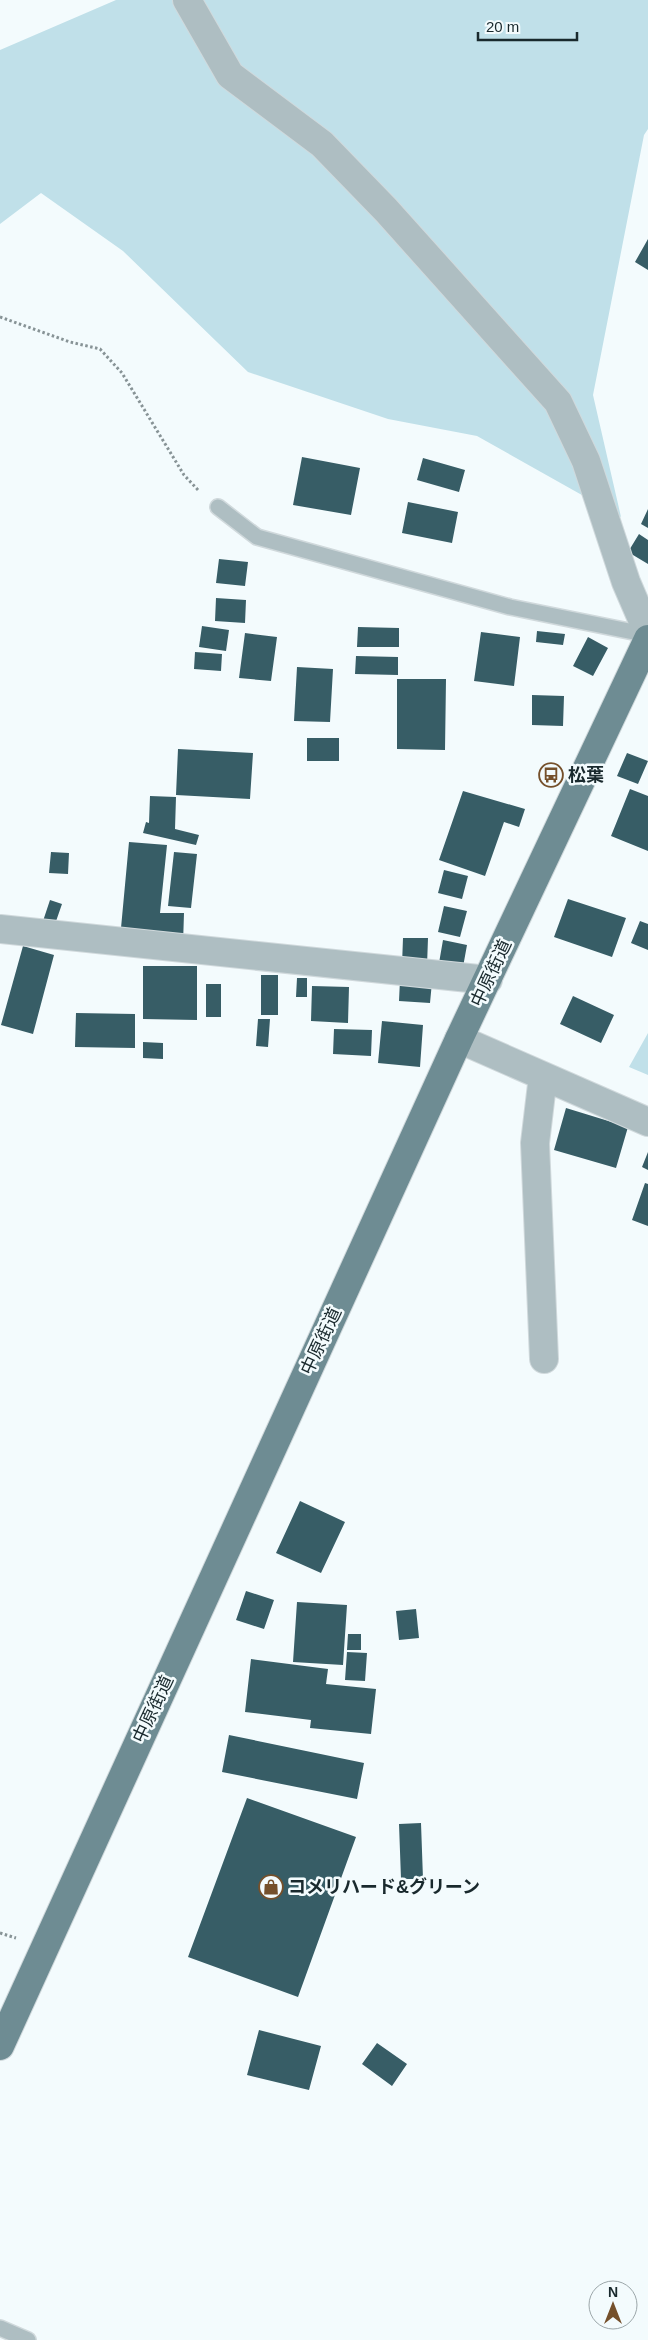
<svg xmlns="http://www.w3.org/2000/svg" width="648" height="2340" font-family="Helvetica,'Noto Sans JP',sans-serif">
<style>
.green{fill:#c0e0e9}
.building{fill:#375d66}
.lines{fill:none;stroke-linecap:round;stroke-linejoin:round}
.service-casing{stroke:#d0d9dc;stroke-width:18}
.minor-casing{stroke:#d0d9dc;stroke-width:30}
.primary-casing{stroke:#d0d9dc;stroke-width:30}
.path{stroke:#879396;stroke-width:3;stroke-dasharray:2.5 2.5;stroke-linecap:butt}
.service{stroke:#aebec2;stroke-width:15}
.minor{stroke:#aebec2;stroke-width:28}
.primary{stroke:#6e8c93;stroke-width:28}
.labels{text-anchor:middle;dominant-baseline:central;stroke-width:5;stroke-linejoin:round;paint-order:stroke}
.poi-label{font-size:18px;font-weight:bold;fill:#19292d;stroke:#f3fbfd;text-anchor:start}
.street-label{font-size:18px;fill:#19292d;stroke:#f3fbfd}
</style>
<rect width="100%" height="100%" fill="#f3fbfd"/>
<path class="green" d="M116,0H648V129L644,135L593,395L621,517L477,436L388,419L248,372L123,251L41,193L0,224V50Z
M648,1033V1075L629,1067Z"/>
<path class="building" d="M648,239V270L635,262Z
M302,457L360,468L351,515L293,505Z
M423,458L465,470L459,492L417,480Z
M408,502L458,512L452,543L402,533Z
M648,509V528L641,524Z
M639,534L648,540V564L628,552Z
M219,559L248,562L245,586L216,583Z
M216,598L246,600L245,623L215,621Z
M202,626L229,630L226,651L199,647Z
M358,627L399,628V647H357Z
M537,631L565,634L563,645L536,642Z
M481,632L520,637L514,686L474,681Z
M245,633L277,637L271,681L239,678Z
M588,637L608,648L593,676L573,666Z
M195,652L222,654L221,671L194,669Z
M356,656L398,657V675L355,674Z
M297,667L333,669L330,722L294,721Z
M397,679H446L445,750L397,749Z
M532,695L564,696L563,726L532,725Z
M307,738H339V761H307Z
M178,749L253,753L250,799L176,795Z
M627,753L648,761L638,784L617,776Z
M630,789L648,796V851L611,836Z
M463,791L525,809L519,827L504,822L485,876L439,860Z
M150,796L176,797L175,829L199,835L196,845L143,833L146,822L149,823Z
M129,842L167,845L160,913H184L183,944L121,928Z
M51,852L69,853L68,874L49,873Z
M174,852L197,854L191,908L168,906Z
M444,870L468,876L462,899L438,893Z
M568,899L626,918L612,957L554,937Z
M50,900L62,904L54,927L42,924Z
M444,906L467,911L460,937L438,932Z
M640,921L648,924V950L631,943Z
M403,938H428L427,966L402,965Z
M443,940L467,945L463,967L439,963Z
M23,946L54,955L33,1034L1,1025Z
M143,966H197V1020L143,1019Z
M261,975H278V1015H261Z
M297,978H307V997H296Z
M400,980L432,982L430,1003L399,1001Z
M206,984H221V1017H206Z
M312,986L349,987L348,1023L311,1021Z
M573,996L614,1015L601,1043L560,1024Z
M76,1013L135,1014V1048L75,1047Z
M258,1019H270L268,1047L256,1046Z
M382,1021L423,1025L420,1067L378,1063Z
M334,1029L372,1030L371,1056L333,1054Z
M143,1042L163,1043V1059L143,1058Z
M566,1108L628,1127L616,1168L554,1150Z
M648,1152V1170L642,1167Z
M645,1183L648,1184V1226L632,1220Z
M300,1501L345,1522L321,1573L276,1553Z
M246,1591L274,1600L264,1629L236,1620Z
M297,1602L347,1605L343,1665L293,1662Z
M416,1609L419,1638L399,1640L396,1611Z
M348,1634H361V1650H347Z
M347,1652L367,1653L365,1681L345,1680Z
M251,1659L328,1669L326,1684L376,1689L371,1734L310,1728L311,1720L245,1712Z
M229,1735L364,1763L357,1799L222,1772Z
M247,1798L356,1837L298,1997L188,1957Z
M421,1823L423,1879H401L399,1824Z
M259,2030L321,2046L309,2090L247,2075Z
M377,2043L407,2064L392,2086L362,2064Z"/>
<g class="lines">
<g class="service-casing">
<path id="service" d="M218,507L257,537L510,607L648,635
M0,2328L28,2340"/>
</g>
<g class="minor-casing">
<path id="minor" d="M187,0L230,75L322,144L386,210L558,402L586,461L626,582L648,633
M0,929L488,980
M459,1039L648,1122
M543,1076L535,1143L544,1359"/>
</g>
<g class="primary-casing">
<path id="primary" d="M0,2046L459,1039L648,639"/>
</g>
<path class="path" d="M0,317L70,342L100,349L122,373L184,475L199,491
M0,1933L16,1938"/>
<use href="#service" class="service"/>
<use href="#minor" class="minor"/>
<use href="#primary" class="primary"/>
</g>
<defs>
<g id="bus-ring" transform="scale(1.25)"><circle r="9.5" fill="#f3fbfd" stroke="#75502b" stroke-width="1.5"/><path d="M-5-6H5V4H4V6H2V4H-2V6H-4V4H-5ZM-3.5-4V0h7V-4ZM-3.5 1.2v1.5H-2V1.2ZM2 1.2v1.5H3.5V1.2Z" fill="#75502b"/></g>
<g id="shop-ring" transform="scale(1.25)"><circle r="9.5" fill="#f3fbfd" stroke="#75502b" stroke-width="1.5"/><path d="M-5-2.5h2.3a2.7 3.5 0 0 1 5.4 0H5L5.5 6h-11ZM-1.5-2.5h3a1.5 2.3 0 0 0-3 0Z" fill="#75502b"/></g>
</defs>
<g fill-rule="evenodd">
<use href="#bus-ring" x="551" y="775"/>
<use href="#shop-ring" x="271" y="1887"/>
</g>
<g class="labels">
<g class="poi-label">
<text x="568" y="775">松葉</text>
<text x="288" y="1887">コメリハード&amp;グリーン</text>
</g>
<g class="street-label">
<text transform="translate(491 973) rotate(-65)">中原街道</text>
<text transform="translate(321 1341) rotate(-65)">中原街道</text>
<text transform="translate(153 1709) rotate(-65)">中原街道</text>
</g>
</g>
<g transform="translate(613 2305)"><circle r="24" fill="#f3fbfd" stroke="#9ca7aa"/>
<path d="M0-4L9 19L0 12L-9 19Z" fill="#75502b"/>
<text y="-8" font-size="14" font-weight="bold" text-anchor="middle" fill="#19292d">N</text>
</g>
<path d="M478 32v8h99v-8" fill="none" stroke="#19292d" stroke-width="2.5"/>
<text x="486" y="32" font-size="15" fill="#19292d" stroke="#f3fbfd" stroke-width="4" paint-order="stroke">20 m</text>
</svg>
